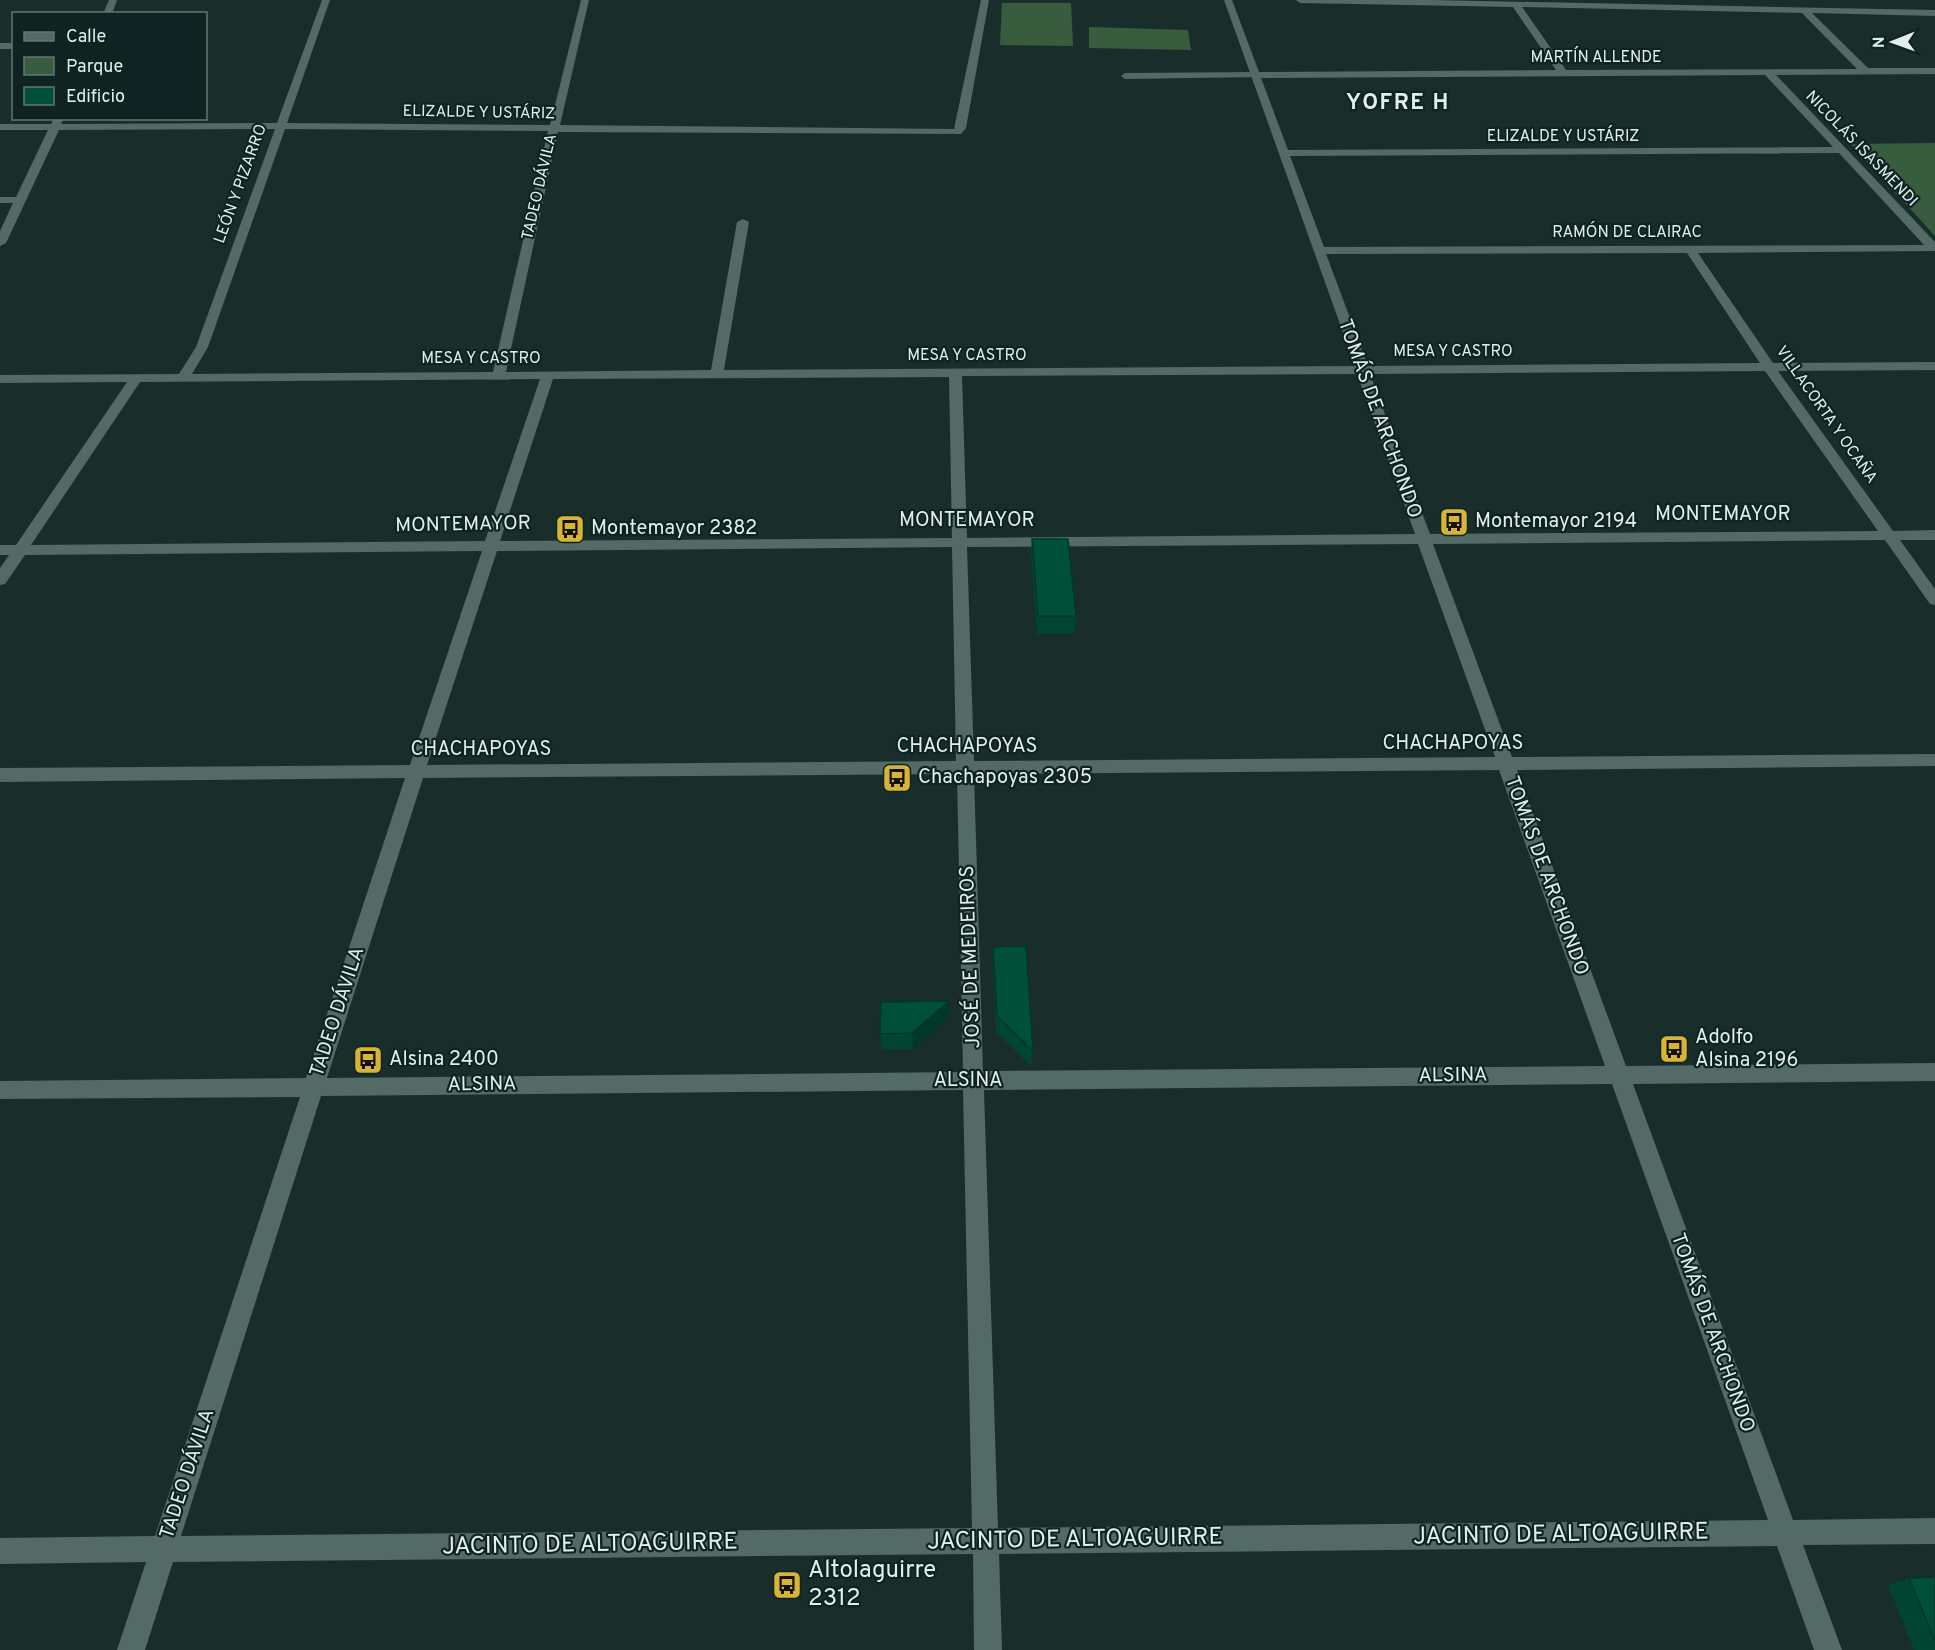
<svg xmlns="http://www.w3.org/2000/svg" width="1935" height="1650" font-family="Overpass,sans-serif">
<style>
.green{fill:#395c3e}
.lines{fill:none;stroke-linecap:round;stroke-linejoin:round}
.lane{fill:#536a67;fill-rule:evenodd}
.street{fill:#536a67;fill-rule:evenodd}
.wall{fill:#004531}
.shaded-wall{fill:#003828}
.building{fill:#005039;stroke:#003828;stroke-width:1.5}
.labels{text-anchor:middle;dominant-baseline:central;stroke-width:4.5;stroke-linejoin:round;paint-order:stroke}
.far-street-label{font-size:16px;fill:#e1eeec;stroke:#0f2422}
.street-label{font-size:20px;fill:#e1eeec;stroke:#0f2422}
.poi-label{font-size:20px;fill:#e1eeec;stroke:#0f2422;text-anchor:start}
.far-district-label{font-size:22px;font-weight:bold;letter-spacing:1.5px;fill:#e1eeec;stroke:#0f2422}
.near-street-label{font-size:24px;fill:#e1eeec;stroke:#0f2422}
.near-poi-label{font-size:24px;fill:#e1eeec;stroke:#0f2422;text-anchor:start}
</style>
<rect width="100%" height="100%" fill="#192e2b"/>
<path class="green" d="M1002,3H1071L1073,46L1000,45Z
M1089,27L1188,30L1191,50L1089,48Z
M1935,143V236L1851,144Z"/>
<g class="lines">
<path class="lane" d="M1257,72L1261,75L1260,77L1125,79L1121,76L1125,73Z"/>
<path class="street" d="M109,0H117L112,14H103Z
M322,0H330L287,123L550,125L581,0H589L560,125L954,129L981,0H989L966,128L961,134L558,132L506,372L711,370L737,222L743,219L749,222L724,370L1355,366L1224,0H1232L1259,72L1556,70L1513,7L1300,3L1296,0H1431L1935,10V16L1812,13L1868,68H1935V74L1776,75L1935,242V251L1698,253L1773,363L1935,362V370L1778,371L1893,531L1935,530V540H1900L1935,589V605L1930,604L1885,540L1433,544L1512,757L1935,754V766L1517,770L1626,1066L1935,1063V1081L1633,1084L1793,1520L1935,1518V1544L1803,1545L1842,1650H1814L1777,1546L999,1554L1002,1650H974L973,1554L173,1562L145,1650H117L146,1562L0,1564V1538L155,1536L300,1097L0,1099V1081L306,1078L405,778L0,782V768L410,765L482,551L25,555L5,584L0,585V568L9,555H0V545H16L127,382L0,383V375L179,374L196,347L275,129L59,130L6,243L0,246V231L13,203H0V197H16L48,130H0V124H51L54,118H64L61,124L277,123ZM1522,7L1802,13L1857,69L1566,70ZM1765,75L1833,147L1288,150L1261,78ZM285,129L548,131L493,372L192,374L208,347ZM1839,153L1924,245L1324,247L1290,156ZM1687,253L1760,363L1368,366L1326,254ZM1765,371L1878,531L1430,534L1370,374ZM1357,374L1415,534L967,538L962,376ZM949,377L952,538L500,541L553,379ZM540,379L485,541L31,545L140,382ZM1418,544L1495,757L974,761L967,547ZM952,547L956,761L427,765L497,551ZM1499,770L1605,1066L983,1071L974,774ZM957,774L963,1072L327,1078L423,778ZM1612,1084L1768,1520L998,1528L984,1090ZM963,1090L972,1528L181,1536L321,1096Z
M0,43H14V49H0Z"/>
</g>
<path class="wall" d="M1032,539L1076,616L1075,633L1037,634L1031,557Z
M993,947L1033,1051L1031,1066L996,1032L993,962Z
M949,1001V1017L913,1049H882L880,1034Z
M1935,1577V1650H1914L1888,1585L1909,1578Z"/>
<path class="shaded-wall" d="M949,1001V1017L913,1049L912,1033Z"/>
<path class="building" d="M1032,539H1068L1076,616H1038Z
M1026,946L1033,1051L997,1016L993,947Z
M949,1001L912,1033L880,1034L881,1002Z
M1935,1577V1641L1909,1578Z"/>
<defs>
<g id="bus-square" transform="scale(1.5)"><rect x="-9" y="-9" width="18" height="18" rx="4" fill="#d8b434" stroke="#0f2422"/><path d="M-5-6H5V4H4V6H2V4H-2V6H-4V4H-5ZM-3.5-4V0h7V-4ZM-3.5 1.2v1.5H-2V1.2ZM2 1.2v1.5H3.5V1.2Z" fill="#111"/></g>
</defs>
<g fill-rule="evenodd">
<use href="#bus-square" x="1454" y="522"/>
<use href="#bus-square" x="570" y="529"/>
<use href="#bus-square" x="897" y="778"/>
<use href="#bus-square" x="1674" y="1049"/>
<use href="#bus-square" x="368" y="1060"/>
<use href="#bus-square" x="787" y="1585"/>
</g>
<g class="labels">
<g class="far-street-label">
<text x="1596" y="58">MARTÍN ALLENDE</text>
<text transform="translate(479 113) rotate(1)">ELIZALDE Y USTÁRIZ</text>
<text x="1563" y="137">ELIZALDE Y USTÁRIZ</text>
<text transform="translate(1861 149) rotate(46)">NICOLÁS ISASMENDI</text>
<text transform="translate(241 184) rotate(-70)">LEÓN Y PIZARRO</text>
<text transform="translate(540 187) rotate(-77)">TADEO DÁVILA</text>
<text x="1627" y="233">RAMÓN DE CLAIRAC</text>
<text x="1453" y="352">MESA Y CASTRO</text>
<text x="967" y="356">MESA Y CASTRO</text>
<text x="481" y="359">MESA Y CASTRO</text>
<text transform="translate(1826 415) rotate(55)">VILLACORTA Y OCAÑA</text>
</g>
<g class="street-label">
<text transform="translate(1379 419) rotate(70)">TOMÁS DE ARCHONDO</text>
<text x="1723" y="515">MONTEMAYOR</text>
<text x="967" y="521">MONTEMAYOR</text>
<text transform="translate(463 525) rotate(-1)">MONTEMAYOR</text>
<text x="1453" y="744">CHACHAPOYAS</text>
<text x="967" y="747">CHACHAPOYAS</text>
<text x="481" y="750">CHACHAPOYAS</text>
<text transform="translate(1546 876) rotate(70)">TOMÁS DE ARCHONDO</text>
<text transform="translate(971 957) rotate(-92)">JOSÉ DE MEDEIROS</text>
<text transform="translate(338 1012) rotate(-72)">TADEO DÁVILA</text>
<text transform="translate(1453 1076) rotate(-1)">ALSINA</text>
<text x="968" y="1081">ALSINA</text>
<text transform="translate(482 1085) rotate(-1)">ALSINA</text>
<text transform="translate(1712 1333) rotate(70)">TOMÁS DE ARCHONDO</text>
<text transform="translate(188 1474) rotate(-72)">TADEO DÁVILA</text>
</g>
<g class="poi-label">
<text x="1475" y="522">Montemayor 2194</text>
<text x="591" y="529">Montemayor 2382</text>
<text x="918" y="778">Chachapoyas 2305</text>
<text x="1695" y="1038">Adolfo<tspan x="1695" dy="23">Alsina 2196</tspan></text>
<text x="389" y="1060">Alsina 2400</text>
</g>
<g class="far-district-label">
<text x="1398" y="103">YOFRE H</text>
</g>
<g class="near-street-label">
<text transform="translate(1561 1535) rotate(-1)">JACINTO DE ALTOAGUIRRE</text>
<text transform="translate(1075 1540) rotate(-1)">JACINTO DE ALTOAGUIRRE</text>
<text transform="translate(590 1545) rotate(-1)">JACINTO DE ALTOAGUIRRE</text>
</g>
<g class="near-poi-label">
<text x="808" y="1571">Altolaguirre<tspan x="808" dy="28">2312</tspan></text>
</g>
</g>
<rect x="12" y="12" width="195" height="108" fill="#0f2422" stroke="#637573" stroke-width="1.5"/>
<rect x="24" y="32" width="30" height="9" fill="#536a67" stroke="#637573" stroke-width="1.5"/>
<text x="66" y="42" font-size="18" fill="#e1eeec">Calle</text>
<rect x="24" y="57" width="30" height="18" fill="#395c3e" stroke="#637573" stroke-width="1.5"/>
<text x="66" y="72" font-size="18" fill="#e1eeec">Parque</text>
<rect x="24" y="87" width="30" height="18" fill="#005039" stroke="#637573" stroke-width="1.5"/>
<text x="66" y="102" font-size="18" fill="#e1eeec">Edificio</text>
<g transform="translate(1893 42) rotate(269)" stroke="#0f2422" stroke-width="4.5" paint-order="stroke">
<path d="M0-4.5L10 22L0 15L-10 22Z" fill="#e1eeec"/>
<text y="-9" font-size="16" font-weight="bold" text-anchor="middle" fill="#e1eeec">N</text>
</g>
</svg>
